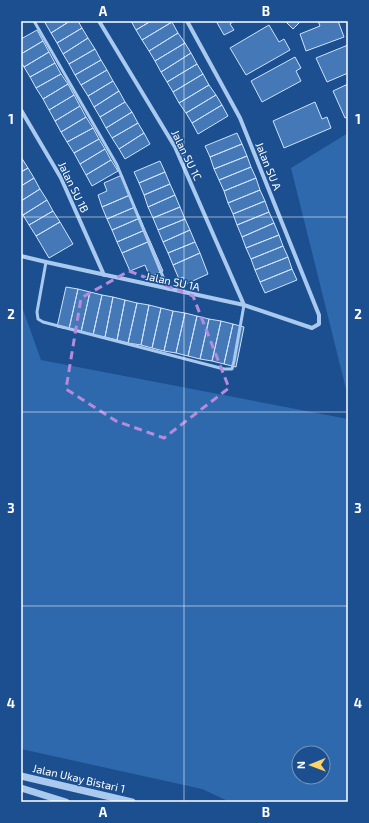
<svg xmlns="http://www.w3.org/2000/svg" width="369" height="823" font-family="'Exo 2',sans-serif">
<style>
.green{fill:#2e69ad;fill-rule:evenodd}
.building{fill:#4478b7;stroke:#cfe3fa}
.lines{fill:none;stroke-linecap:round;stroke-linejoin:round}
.service{stroke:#a9c9ee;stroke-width:3}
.minor{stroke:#a9c9ee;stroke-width:4}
.tertiary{stroke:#a9c9ee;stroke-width:7}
.marked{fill:none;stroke:#b68bdc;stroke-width:3;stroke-dasharray:8 5;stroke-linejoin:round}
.grid{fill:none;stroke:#fff;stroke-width:1;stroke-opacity:0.55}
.labels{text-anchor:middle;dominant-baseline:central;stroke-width:3;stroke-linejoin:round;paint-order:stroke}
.street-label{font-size:11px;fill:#fff;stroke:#1b4f8f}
.neatline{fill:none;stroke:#fff;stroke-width:1.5}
.grid-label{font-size:13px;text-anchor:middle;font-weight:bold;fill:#fff}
</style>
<rect width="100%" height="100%" fill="#1b4f8f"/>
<path class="green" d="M348,133V397L291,168Z
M21,304L41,360L348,419V802H230L202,789L21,749ZM299,753H323V777H299Z"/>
<path class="building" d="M44,21H70L51,33Z
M70,21H78L82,28L57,43L51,33Z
M131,21H151L136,30Z
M151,21H171L172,22L142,40L136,30Z
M216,21H234L230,24L234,30L224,35Z
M285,21H301L293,29Z
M318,21H338L344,37L306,51L300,34L320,26Z
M172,22L178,33L149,51L142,40Z
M269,25L279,42L284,39L290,50L246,75L230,48Z
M82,28L88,38L63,54L57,43Z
M37,30L43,41L21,54V39Z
M178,33L185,43L155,61L149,51Z
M88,38L95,49L69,64L63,54Z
M43,41L49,52L24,67L21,62V54Z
M185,43L191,53L161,72L155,61Z
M348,45V73L327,82L316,58Z
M95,49L101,60L75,75L69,64Z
M49,52L55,63L30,77L24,67Z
M191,53L197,64L167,82L161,72Z
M295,57L301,68L296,71L301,81L262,102L251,81Z
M101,60L107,70L81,85L75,75Z
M55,63L61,74L36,88L30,77Z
M197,64L203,74L173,92L167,82Z
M107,70L113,81L88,96L81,85Z
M61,74L68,84L43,99L36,88Z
M203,74L209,85L179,103L173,92Z
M113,81L119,91L94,107L88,96Z
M68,84L74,95L49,110L43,99Z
M348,84V117L345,118L333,91Z
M209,85L216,95L186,113L179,103Z
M119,91L125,102L100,117L94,107Z
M74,95L80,106L55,121L49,110Z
M216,95L222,105L192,123L186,113Z
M125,102L132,112L106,128L100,117Z
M315,102L322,119L327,117L331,128L284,148L273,121Z
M222,105L228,116L198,134L192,123Z
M80,106L86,117L61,132L55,121Z
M132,112L138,123L112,138L106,128Z
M86,117L93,128L67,142L61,132Z
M138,123L144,133L119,149L112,138Z
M93,128L99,139L74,153L67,142Z
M144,133L150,144L125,159L119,149Z
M237,133L242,144L210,157L205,146Z
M99,139L105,149L80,164L74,153Z
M242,144L247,156L214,169L210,157Z
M105,149L111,160L86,175L80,164Z
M247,156L251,167L219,180L214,169Z
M21,157L28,168L21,172Z
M111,160L118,171L92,186L86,175Z
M160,161L165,172L139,183L134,172Z
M251,167L256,178L224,191L219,180Z
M28,168L34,178L21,186V172Z
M165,172L170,184L144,195L139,183Z
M122,175L130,195L102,207L98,195L107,191L104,183Z
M34,178L40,189L21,201V186Z
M256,178L260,190L228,203L224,191Z
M170,184L175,195L148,207L144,195Z
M40,189L47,200L23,215L21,212V201Z
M260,190L265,201L233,214L228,203Z
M130,195L135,207L107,219L102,207Z
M175,195L180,207L153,218L148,207Z
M47,200L53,211L29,225L23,215Z
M265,201L269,212L237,225L233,214Z
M135,207L140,218L112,230L107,219Z
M180,207L185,219L158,230L153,218Z
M53,211L60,222L36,236L29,225Z
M269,212L274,223L242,237L237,225Z
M140,218L145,230L117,242L112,230Z
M185,219L190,230L163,242L158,230Z
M60,222L73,244L49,258L36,236Z
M274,223L279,235L246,248L242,237Z
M145,230L150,241L122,253L117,242Z
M190,230L195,242L168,253L163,242Z
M279,235L283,246L251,259L246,248Z
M150,241L163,271L150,277L145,265L130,271L122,253Z
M195,242L200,253L173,265L168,253Z
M283,246L288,257L255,270L251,259Z
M200,253L208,274L186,284L183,277L179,279L173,265Z
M288,257L292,269L260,282L255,270Z
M292,269L297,280L265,293L260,282Z
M66,287L78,289L69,329L57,327Z
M78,289L90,292L81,332L69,329Z
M90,292L102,295L93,335L81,332Z
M102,295L113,297L105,337L93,335Z
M113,297L125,300L117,340L105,337Z
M125,300L137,303L128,343L117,340Z
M137,303L149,305L141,345L128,343Z
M149,305L161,308L152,348L141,345Z
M161,308L173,311L164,351L152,348Z
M173,311L185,313L176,353L164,351Z
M185,313L197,316L188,356L176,353Z
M197,316L209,319L200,359L188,356Z
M209,319L221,321L212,361L200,359Z
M221,321L233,324L224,364L212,361Z
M233,324L244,327L236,367L224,364Z"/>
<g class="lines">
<path class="service" d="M34,21L117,165L168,289
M46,262L37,312L38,319L43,322L224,369H232L234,361L244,305"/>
<path class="minor" d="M99,21L175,147L244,305
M21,110L61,178L104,275
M21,256L46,262L244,305L312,328L319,324V315L240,118L187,21"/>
<path class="tertiary" d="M21,776L132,802
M21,788L66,802"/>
</g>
<path class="marked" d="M129,271L193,296L229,388L164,438L116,421L66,389L81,298Z"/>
<path class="grid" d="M184,21V802M21,217H348M21,412H348M21,606H348"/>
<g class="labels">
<g class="street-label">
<text transform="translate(187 155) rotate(64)">Jalan SU 1C</text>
<text transform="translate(269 166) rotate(68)">Jalan SU A</text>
<text transform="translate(74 187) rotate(64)">Jalan SU 1B</text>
<text transform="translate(173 281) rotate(12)">Jalan SU 1A</text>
<text transform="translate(79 778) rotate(13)">Jalan Ukay Bistari 1</text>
</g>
</g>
<rect width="369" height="823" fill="none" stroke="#1b4f8f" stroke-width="44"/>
<g transform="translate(311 765) rotate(269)"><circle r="19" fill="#1b4f8f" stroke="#7695bc"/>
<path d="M0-3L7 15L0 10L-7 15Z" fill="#ffd166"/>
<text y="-6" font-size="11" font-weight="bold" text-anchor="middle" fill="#ffffff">N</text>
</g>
<rect x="22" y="22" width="325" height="779" class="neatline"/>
<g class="grid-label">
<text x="103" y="16">A</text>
<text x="266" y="16">B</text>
<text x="11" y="124">1</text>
<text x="358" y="124">1</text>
<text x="11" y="319">2</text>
<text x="358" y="319">2</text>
<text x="11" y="513">3</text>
<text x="358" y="513">3</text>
<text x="11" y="708">4</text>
<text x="358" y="708">4</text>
<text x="103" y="817">A</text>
<text x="266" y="817">B</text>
</g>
</svg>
